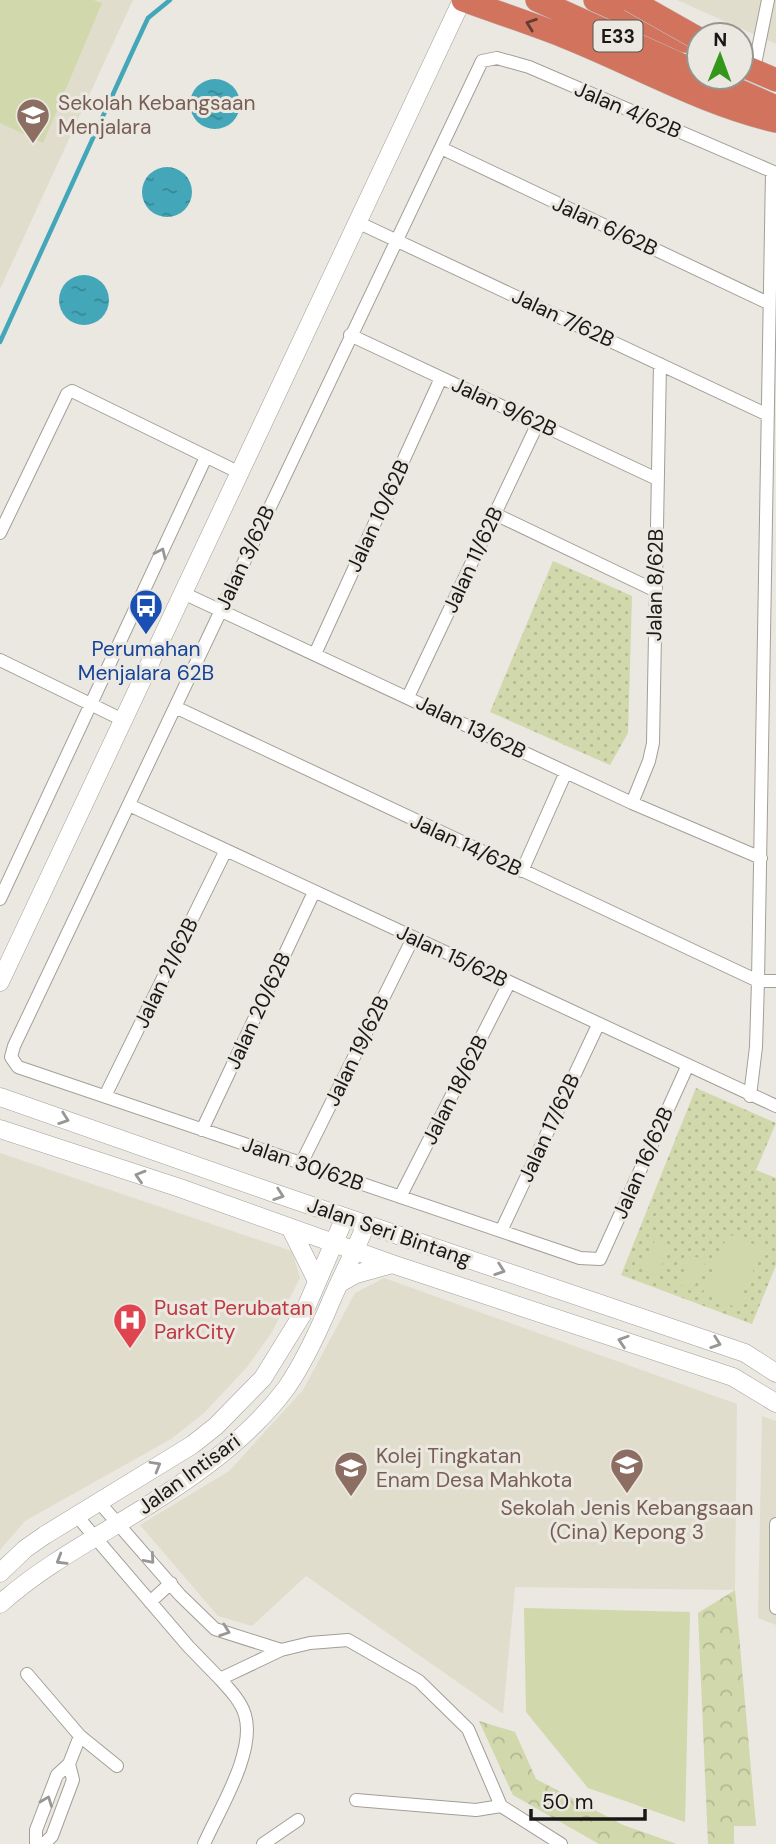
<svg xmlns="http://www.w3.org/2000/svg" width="776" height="1844" font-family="'DM Sans',sans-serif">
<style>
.built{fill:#e1ddcd}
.forest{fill:url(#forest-crowns)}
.park{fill:url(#park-dots)}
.pitch{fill:#d0d8ac}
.water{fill:url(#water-ripples)}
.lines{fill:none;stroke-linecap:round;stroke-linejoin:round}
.stream{stroke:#44a7b9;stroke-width:4.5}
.street-casing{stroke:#a29f98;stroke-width:14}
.secondary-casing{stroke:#a29f98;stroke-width:19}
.highway-casing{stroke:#c3c3c2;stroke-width:24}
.street{stroke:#fff;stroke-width:12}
.secondary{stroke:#fff;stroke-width:18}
.highway{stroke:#d2735e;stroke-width:23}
.highway-bridge-casing{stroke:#c3c3c2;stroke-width:24;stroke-linecap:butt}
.highway-bridge{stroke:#d2735e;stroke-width:23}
.oneway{stroke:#633c33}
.oneway2{stroke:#989796}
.labels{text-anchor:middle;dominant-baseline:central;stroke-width:6;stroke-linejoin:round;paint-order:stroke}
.shield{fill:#eae8e0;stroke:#585653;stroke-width:2}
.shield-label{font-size:19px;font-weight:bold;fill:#191816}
.education-label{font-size:21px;fill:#785e54;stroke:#eae8e0;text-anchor:start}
.street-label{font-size:21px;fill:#191816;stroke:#eae8e0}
.transit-label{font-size:21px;fill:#164399;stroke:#eae8e0}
.health-label{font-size:21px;fill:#be3a42;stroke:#eae8e0;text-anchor:start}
</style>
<defs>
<pattern id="forest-crowns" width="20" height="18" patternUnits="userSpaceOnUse" patternTransform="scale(1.75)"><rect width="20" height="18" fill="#d0d8ac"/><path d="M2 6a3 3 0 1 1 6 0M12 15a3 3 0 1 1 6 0" fill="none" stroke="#b2b993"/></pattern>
<pattern id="park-dots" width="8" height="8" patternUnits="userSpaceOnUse" patternTransform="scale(1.75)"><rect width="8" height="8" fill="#d0d8ac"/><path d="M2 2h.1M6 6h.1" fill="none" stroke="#b2b993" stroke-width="1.8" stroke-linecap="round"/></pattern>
<pattern id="water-ripples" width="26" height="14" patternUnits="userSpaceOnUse" patternTransform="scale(1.75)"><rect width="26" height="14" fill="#44a7b9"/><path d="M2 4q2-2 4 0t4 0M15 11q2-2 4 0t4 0" fill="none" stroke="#388795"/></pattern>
</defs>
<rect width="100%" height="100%" fill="#eae8e0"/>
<path class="built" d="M0,0H133L0,289Z
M677,0H776V44Z
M0,1153L292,1251L300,1278L272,1332L247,1367L204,1413L171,1439L25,1521L0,1550Z
M384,1278L737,1404L735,1590L515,1587L503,1714L306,1576L252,1626L218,1616L140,1525L229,1471L303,1390L355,1293Z
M762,1416L776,1421V1625L758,1618Z"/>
<path class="forest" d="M735,1590L756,1826H734V1844H708L698,1613Z
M479,1721L515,1732L536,1779L623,1825L677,1844H599L513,1795Z"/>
<path class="park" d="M553,561L632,596L628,733L610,765L490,712Z
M696,1088L776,1123L756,1170L776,1178V1265L752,1324L621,1275Z"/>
<path class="pitch" d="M0,0H93L102,3L43,143L0,123Z
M728,1234L763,1248L737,1308L703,1293Z
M655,1240L670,1246L657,1276L642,1270Z
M691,1255L706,1261L693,1290L678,1284Z
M524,1608L690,1612L685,1822L588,1788L526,1712Z"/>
<path class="water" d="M190 104a25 25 0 1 1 50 0a25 25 0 1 1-50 0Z
M142 192a25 25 0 1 1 50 0a25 25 0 1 1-50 0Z
M59 300a25 25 0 1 1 50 0a25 25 0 1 1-50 0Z"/>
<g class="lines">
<path class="stream" d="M0,342L134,48L148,18L170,0"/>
<g class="street-casing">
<path id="street" d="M756,59L768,0
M441,148L768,303
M357,222L768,415
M350,335L657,479
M495,514L654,590
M0,533L67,394L72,391L238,472
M183,593L632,803L761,858
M315,654L441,378
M0,660L123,720
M408,697L538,423
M175,707L758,981H776
M632,803L649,761L653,743L660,364
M129,805L776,1106
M522,871L566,772
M0,899L206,457
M687,1067L600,1259L580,1258L18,1067L11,1057L14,1046L482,61L497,58L529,67L776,173
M105,1096L226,850
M750,1096L756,1047L758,981L772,172
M202,1130L314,892
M301,1164L413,938
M400,1197L509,983
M501,1231L598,1025
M98,1501L180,1595L215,1629L281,1650
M76,1515L188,1646L220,1679
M776,1524V1608
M150,1602L171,1583
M27,1674L80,1736L117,1766
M356,1800L476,1810L501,1806
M36,1844V1830L57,1775L69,1764L80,1736
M44,1844L52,1836L73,1780L69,1764
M204,1844C219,1810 256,1752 245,1715C241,1701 229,1689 220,1679L281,1650L310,1643L348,1640L419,1681L468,1729L501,1806L561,1844
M263,1844L298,1820"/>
</g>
<g class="secondary-casing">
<path id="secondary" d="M0,982L462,0
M0,1097L274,1193L745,1353L776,1373
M0,1129L180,1188L392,1264L733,1377L776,1403
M291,1229L317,1281
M340,1283L356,1274L392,1264
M0,1573L25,1549L45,1535L192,1445L216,1426L263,1378L305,1310L345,1217
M0,1604C49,1560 110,1531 164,1495C209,1466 255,1431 287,1387C304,1362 317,1334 329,1306C340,1279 355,1252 366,1224"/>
</g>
<g class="highway-casing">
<path id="highway" d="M463,0C496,12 530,23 563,36C634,64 702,104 776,121
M537,0L699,73
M595,0L685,41
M741,65L776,80
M708,77L776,107"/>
</g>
<use href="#street" class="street"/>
<use href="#secondary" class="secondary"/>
<use href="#highway" class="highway"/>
<g class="highway-bridge-casing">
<path id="highway-bridge" d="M630,0L699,39"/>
</g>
<use href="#highway-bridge" class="highway-bridge"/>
</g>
<defs><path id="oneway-chevron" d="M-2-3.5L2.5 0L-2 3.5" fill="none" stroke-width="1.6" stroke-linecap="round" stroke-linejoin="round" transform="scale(1.75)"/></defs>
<use class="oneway" href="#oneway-chevron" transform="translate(531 24) rotate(-160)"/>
<g class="oneway2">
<use href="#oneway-chevron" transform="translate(161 553) rotate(-65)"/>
<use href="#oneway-chevron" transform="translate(64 1119) rotate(19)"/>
<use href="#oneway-chevron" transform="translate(140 1176) rotate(-163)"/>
<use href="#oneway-chevron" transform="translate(279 1195) rotate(19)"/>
<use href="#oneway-chevron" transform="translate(500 1270) rotate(19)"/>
<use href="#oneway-chevron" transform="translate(623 1341) rotate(-162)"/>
<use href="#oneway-chevron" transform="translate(716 1343) rotate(19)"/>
<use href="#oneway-chevron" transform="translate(156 1466) rotate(-30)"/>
<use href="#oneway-chevron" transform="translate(150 1559) rotate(49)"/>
<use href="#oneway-chevron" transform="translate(61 1560) rotate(149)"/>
<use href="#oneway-chevron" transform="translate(225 1631) rotate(20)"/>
<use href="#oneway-chevron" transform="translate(47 1801) rotate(-69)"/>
</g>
<defs>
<g id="school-pin" transform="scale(1.75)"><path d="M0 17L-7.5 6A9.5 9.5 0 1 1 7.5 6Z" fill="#8d6e63" stroke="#eae8e0"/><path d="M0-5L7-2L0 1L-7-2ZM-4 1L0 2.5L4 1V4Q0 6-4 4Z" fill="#fff"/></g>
<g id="bus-pin" transform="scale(1.75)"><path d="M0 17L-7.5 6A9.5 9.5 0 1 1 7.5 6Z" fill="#1a4fb4" stroke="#eae8e0"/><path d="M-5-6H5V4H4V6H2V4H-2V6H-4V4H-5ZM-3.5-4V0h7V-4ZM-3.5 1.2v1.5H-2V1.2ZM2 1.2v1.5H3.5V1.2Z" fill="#fff"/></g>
<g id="hospital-pin" transform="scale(1.75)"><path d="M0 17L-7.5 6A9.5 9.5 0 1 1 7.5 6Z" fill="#e0444e" stroke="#eae8e0"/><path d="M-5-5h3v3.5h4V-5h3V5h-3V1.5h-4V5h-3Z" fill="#fff"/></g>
</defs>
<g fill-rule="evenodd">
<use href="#school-pin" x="33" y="115"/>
<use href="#bus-pin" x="146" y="606"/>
<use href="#hospital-pin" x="130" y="1320"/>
<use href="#school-pin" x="627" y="1465"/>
<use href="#school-pin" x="351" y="1468"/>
</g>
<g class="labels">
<rect class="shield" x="593.5" y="20.5" width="49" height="31" rx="5"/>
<g class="shield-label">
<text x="618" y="36">E33</text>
</g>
<g class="education-label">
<text x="58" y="103">Sekolah Kebangsaan<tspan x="58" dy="24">Menjalara</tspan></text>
<text x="376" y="1456">Kolej Tingkatan<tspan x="376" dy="24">Enam Desa Mahkota</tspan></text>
<text x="627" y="1508" text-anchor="middle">Sekolah Jenis Kebangsaan<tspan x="627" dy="24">(Cina) Kepong 3</tspan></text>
</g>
<g class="street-label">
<text transform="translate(628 110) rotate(23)">Jalan 4/62B</text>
<text transform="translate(605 226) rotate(25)">Jalan 6/62B</text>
<text transform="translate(563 318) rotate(25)">Jalan 7/62B</text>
<text transform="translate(504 407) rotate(25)">Jalan 9/62B</text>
<text transform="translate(378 516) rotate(-65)">Jalan 10/62B</text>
<text transform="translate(245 558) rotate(-65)">Jalan 3/62B</text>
<text transform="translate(473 560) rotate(-65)">Jalan 11/62B</text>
<text transform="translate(655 585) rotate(-89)">Jalan 8/62B</text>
<text transform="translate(471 727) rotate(26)">Jalan 13/62B</text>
<text transform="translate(466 845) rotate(25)">Jalan 14/62B</text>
<text transform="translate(452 956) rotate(25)">Jalan 15/62B</text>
<text transform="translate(166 973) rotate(-64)">Jalan 21/62B</text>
<text transform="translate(258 1011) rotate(-65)">Jalan 20/62B</text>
<text transform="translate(357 1051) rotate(-64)">Jalan 19/62B</text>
<text transform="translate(455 1090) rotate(-63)">Jalan 18/62B</text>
<text transform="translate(549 1128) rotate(-65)">Jalan 17/62B</text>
<text transform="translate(643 1163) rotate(-66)">Jalan 16/62B</text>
<text transform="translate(303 1164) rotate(19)">Jalan 30/62B</text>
<text transform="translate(389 1232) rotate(19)">Jalan Seri Bintang</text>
<text transform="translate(189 1474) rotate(-36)">Jalan Intisari</text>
</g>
<g class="transit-label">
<text x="146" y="649">Perumahan<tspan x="146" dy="24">Menjalara 62B</tspan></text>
</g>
<g class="health-label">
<text x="154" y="1308">Pusat Perubatan<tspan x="154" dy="24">ParkCity</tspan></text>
</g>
</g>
<g transform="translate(720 56) rotate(1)"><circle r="33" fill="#eae8e0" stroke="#96958f" stroke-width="2"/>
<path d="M0-5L12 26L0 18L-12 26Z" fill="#34971c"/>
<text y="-10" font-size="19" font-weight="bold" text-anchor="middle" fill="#191816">N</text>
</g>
<path d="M531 1809v10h114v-10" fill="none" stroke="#191816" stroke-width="3.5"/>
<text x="542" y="1809" font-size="21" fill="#191816" stroke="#eae8e0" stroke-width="5" paint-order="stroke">50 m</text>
</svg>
